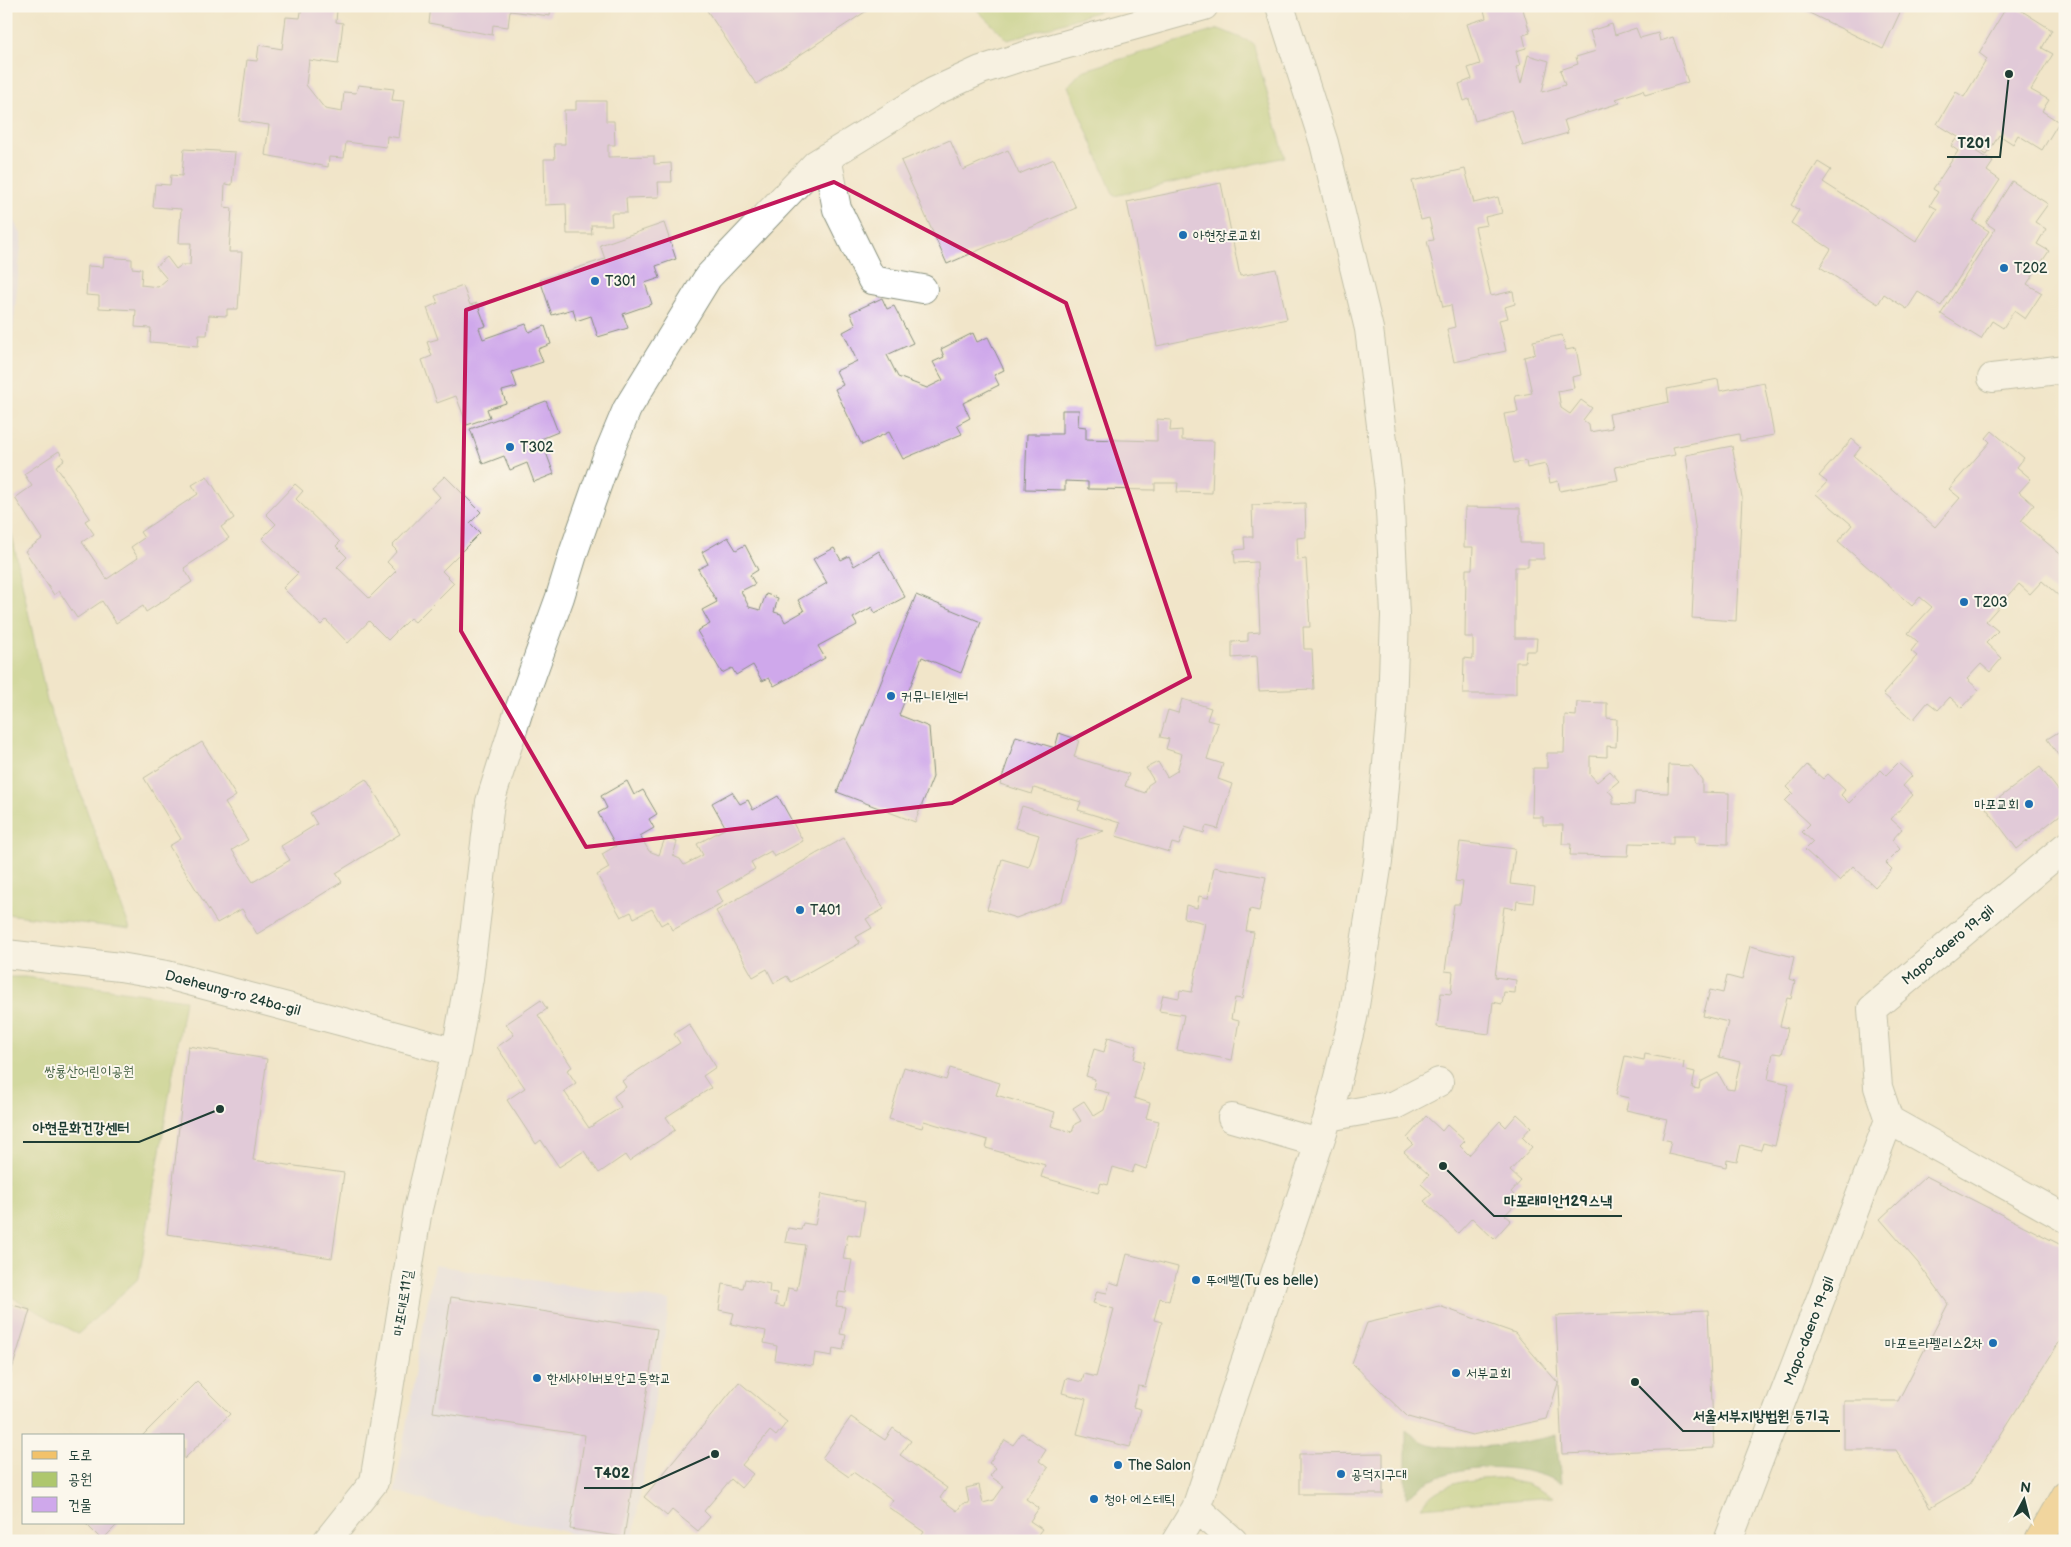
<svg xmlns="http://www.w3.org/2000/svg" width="2071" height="1547" font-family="'Balsamiq Sans','Poor Story',sans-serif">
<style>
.built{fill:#dbd6f7}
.green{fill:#aec76d;stroke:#668250}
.forest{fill:#8aac60;stroke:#54744a}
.building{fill:#cfa8eb}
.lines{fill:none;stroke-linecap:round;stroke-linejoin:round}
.street-casing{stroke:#88917e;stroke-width:30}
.primary-casing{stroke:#88917e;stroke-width:30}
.street{stroke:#fff;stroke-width:28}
.primary{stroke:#f2c26a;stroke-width:28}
.marked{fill:none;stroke:#c2185b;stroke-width:4;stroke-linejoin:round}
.poi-dot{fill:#1f6fb2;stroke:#fbf7ec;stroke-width:2}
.labels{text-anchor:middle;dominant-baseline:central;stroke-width:4;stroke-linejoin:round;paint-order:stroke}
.poi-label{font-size:14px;fill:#1f3d34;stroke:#fbf7ec;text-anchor:start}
.street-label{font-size:14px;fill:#1f3d34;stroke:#fbf7ec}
.park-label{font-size:14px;fill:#436042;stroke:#fbf7ec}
.leader{fill:none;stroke:#1f3d34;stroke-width:2}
.callout-dot{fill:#1f3d34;stroke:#fbf7ec;stroke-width:2}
.callout-label{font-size:15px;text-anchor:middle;font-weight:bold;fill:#1f3d34;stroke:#fbf7ec;stroke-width:4;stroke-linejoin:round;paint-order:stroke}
</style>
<rect width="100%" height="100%" fill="#fbf7ec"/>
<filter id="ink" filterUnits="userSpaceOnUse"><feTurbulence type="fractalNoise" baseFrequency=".02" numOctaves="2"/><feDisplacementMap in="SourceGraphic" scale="10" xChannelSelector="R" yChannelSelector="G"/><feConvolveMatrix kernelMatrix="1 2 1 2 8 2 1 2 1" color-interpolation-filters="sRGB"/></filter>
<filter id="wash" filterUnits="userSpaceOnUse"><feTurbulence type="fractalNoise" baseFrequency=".0096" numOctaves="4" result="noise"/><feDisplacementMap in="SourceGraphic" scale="20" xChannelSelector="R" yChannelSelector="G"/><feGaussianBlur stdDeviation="1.12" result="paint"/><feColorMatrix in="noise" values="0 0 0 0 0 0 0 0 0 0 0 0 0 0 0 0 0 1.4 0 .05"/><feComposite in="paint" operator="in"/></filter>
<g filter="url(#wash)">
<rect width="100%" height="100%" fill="#f1e5c9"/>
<path class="built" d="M6,202L22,236L6,405Z
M434,1265L670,1301L633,1541H590L563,1531L446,1507L395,1491Z"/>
<path class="green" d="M973,6H1115L1008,40Z
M1219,29L1253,43L1285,157L1114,196L1068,86L1082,71Z
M6,507L47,701L130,929L6,914Z
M6,977H26L185,1000L139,1278L78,1334L6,1294Z
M1498,1478L1527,1484L1554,1497L1421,1507C1437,1482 1471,1479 1498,1478Z"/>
<path class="forest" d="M1406,1430C1413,1435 1421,1442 1429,1444C1463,1452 1523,1444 1556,1435L1561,1483C1527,1465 1468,1461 1432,1480C1423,1484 1415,1491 1406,1497Z"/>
<g id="blocks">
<path class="building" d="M302,6L337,10L336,22L343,23L338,64L309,60L306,85L325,109L342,112L344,92L356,93L358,85L394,89L392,100L404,101L399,138L387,136L386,147L346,142L344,158L329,157L328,167L265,155L269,125L239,121L247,60L257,61L259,45L282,49L286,17L300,18Z
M431,6H551L550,16L510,11L508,27L493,25L492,35L429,23Z
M704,6H874L756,84Z
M1483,6H1512V8L1522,6L1530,33L1523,35L1526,48L1516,51L1520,66L1516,67L1521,84L1528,55L1549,61L1542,92L1565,85L1560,70L1578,64L1576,57L1596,51L1590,31L1612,24L1615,35L1636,28L1640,38L1658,33L1660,41L1673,37L1688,82L1645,95L1643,90L1616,99L1620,103L1564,120L1568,133L1523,146L1511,110L1475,121L1469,99L1464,101L1459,84L1472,79L1468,68L1480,64L1467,24L1486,18Z
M1795,6H1903L1883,49Z
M2007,6H2014L2052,30L2042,48L2053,54L2031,90L2049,100L2042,111L2059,122L2042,150L2018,135L2013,144L1999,135L1987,155L1937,124L1956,92L1964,97L1987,59L1979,53Z
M576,101H606V121H614L615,145H608V157L654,156V164L671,163L672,182H658L659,197L626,198L627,213H611L612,225H591L592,234H567L566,204L545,205L544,159H555L554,144H565L564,110H576Z
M1956,139L1993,162L1987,171L2000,180L1973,221L1989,231L1941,306L1918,292L1907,309L1884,294L1878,304L1820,267L1831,249L1791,223L1799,210L1791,205L1818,162L1831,170L1823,182L1916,242L1937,209L1930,205L1938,192L1933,189L1958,151L1951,146Z
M950,140L963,170L1008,150L1019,174L1054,159L1076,208L947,264L901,161Z
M184,149L235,152L232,185L225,184L224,207L232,208L229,252H242L238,309H227V316L209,315L207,335H199L198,346L150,342L151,328L135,327L136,310L99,308V296L86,295L88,266L103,267L104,257L132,259V268L142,269L141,285L158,287L167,279L156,266L167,257L176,269L182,265H190L191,243H179L181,209L153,207L155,184L170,185L171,175L182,176Z
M1465,169L1474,203L1498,197L1502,213L1485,217L1487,225L1475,227L1491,296L1513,291L1515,304L1505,307L1508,318L1499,320L1506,351L1454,362L1447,329L1455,327L1451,305L1443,307L1427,241L1434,240L1429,218L1421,220L1412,181Z
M2012,181L2048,204L2035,222L2046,229L2037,244L2049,251L2027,284L2042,293L2025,319L2014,311L2003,328L1992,321L1981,339L1941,314L1995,229L1986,223Z
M1221,183L1240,276L1276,269L1287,319L1157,346L1127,202Z
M664,223L676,259L656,266L660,278L645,283L652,304L623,314L628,328L598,337L591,316L576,321L573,309L552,315L540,280L605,259L600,245Z
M463,286L470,305L477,303L486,326L479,328L483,339L526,324L529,332L545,326L551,344L538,349L543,362L512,372L517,387L502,391L506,403L487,409L490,417L467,425L456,396L437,403L422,360L432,356L427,342L438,339L427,308L438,303L435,296Z
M882,298L887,309L894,306L913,343L887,355L898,377L927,388L943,380L933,362L944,357L941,349L973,333L977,342L988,337L1004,370L994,375L999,385L963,403L970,418L957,425L962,434L903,459L889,432L862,445L835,389L843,385L836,371L857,361L843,332L856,325L850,313Z
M1562,335L1566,350L1576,348L1581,375L1572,377L1574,388L1558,391L1561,408L1570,414L1581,400L1592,408L1583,420L1589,425L1590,432L1612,428L1609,414L1669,402L1667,389L1718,379L1720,391L1764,382L1774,435L1740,441L1739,434L1673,447L1675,455L1615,467L1618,480L1560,491L1558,481L1550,483L1546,464L1527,468L1526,461L1514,463L1504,414L1518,412L1515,396L1532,393L1524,357L1535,354L1533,341Z
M546,401L558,432L541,439L554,474L534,482L527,463L510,470L504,456L483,464L470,429Z
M1062,410H1079L1078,426L1086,427V439L1157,441V419L1171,420L1170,431L1182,430V440L1214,441L1212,493L1177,492L1178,483H1155V490L1088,489V482L1065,481V490L1025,489L1027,434H1062Z
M1992,431L2024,458L2017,467L2031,479L2019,492L2034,505L2021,521L2065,558V573L2062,577L2065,580V589L2059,596L2042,581L2030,594L2019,584L1986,621L1998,631L1986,643L2002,658L1990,672L1981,664L1967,679L1979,690L1962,708L1950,697L1938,710L1928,702L1913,720L1883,694L1917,656L1911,651L1918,642L1908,633L1932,607L1920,597L1912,606L1838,541L1852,525L1816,494L1827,482L1819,476L1852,439L1861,447L1854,456L1935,527L1960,498L1949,489L1990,442L1986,438Z
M1732,446L1742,497L1736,621L1692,618L1696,534L1686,455Z
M59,451L64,460L56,466L90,518L85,521L94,534L82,542L107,579L138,558L131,547L144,538L140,532L198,494L192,485L207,476L234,518L221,527L229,538L184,568L192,582L146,612L143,606L116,623L102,601L77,618L59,591L54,595L25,551L42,539L15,498L32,486L24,474Z
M445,476L481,512L470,523L480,533L442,571L454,583L415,622L410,618L388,640L369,621L348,643L326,620L321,625L283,588L298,573L262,538L276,524L266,514L295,484L303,491L296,499L340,542L336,546L347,557L337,567L369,598L396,571L387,562L397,551L392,546L440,497L432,488Z
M1305,503L1306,537L1297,538L1298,560L1306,559L1310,627H1303L1304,649H1312L1314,689L1259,691L1257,656L1232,658V642L1248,641V633L1260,632L1257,562L1235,563L1234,550L1245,549L1244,537H1253L1252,505Z
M1465,507L1520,508V543H1544V559H1528V567H1515V638H1537L1536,651H1526L1525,662H1516V694H1463L1464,658L1473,659V637H1465L1466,569H1472L1473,547H1464Z
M728,537L736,550L745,545L758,570L750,575L755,584L741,591L749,607L760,610L766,594L778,598L774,612L781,614L785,622L804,611L798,600L827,583L813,559L834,548L841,560L849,556L854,566L879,551L905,597L875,613L872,607L853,618L857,625L818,646L825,658L774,686L769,678L762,681L753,665L736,675L732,668L722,673L697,631L710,624L702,610L717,602L698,569L708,564L702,552Z
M916,595L981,622L961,673L922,657L899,715L929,727L933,777L915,822L837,792Z
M1182,699L1211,708L1207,720L1218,723L1207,759L1223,764L1218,779L1232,784L1218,829L1206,826L1204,833L1185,827L1179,845L1172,843L1169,852L1116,836L1120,823L1078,810L1081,802L1034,788L1032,794L1000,784L1016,736L1055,748L1059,733L1079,740L1074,757L1129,774L1125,786L1145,793L1148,785L1154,781L1146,768L1158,762L1167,777L1177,771L1182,754L1166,749L1169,739L1160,737L1168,710L1178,713Z
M1577,702L1607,703V718L1617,719L1616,747L1607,746V757L1590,756V774L1597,782L1610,771L1619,781L1608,790L1613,796V804L1634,805L1635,792L1668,793L1669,765L1692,766L1702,780V792L1729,793L1728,844L1695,843V836H1673V844L1629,843L1628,856L1570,855L1571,844H1562L1563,825H1543V817H1532L1533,768H1547V753H1564L1565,715L1576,716Z
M2065,728V765L2047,739Z
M202,742L236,796L225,803L248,840L232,850L253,882L290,860L281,846L317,824L310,813L366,779L400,834L336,873L342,882L257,934L242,909L217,923L169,846L181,839L144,778Z
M1898,763L1912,776L1903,786L1913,795L1891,819L1902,829L1892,840L1900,849L1886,863L1892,869L1875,887L1853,866L1839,881L1805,850L1813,842L1802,832L1810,824L1785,801L1793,793L1787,787L1807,765L1823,779L1828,774L1845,790L1841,795L1849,803L1881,770L1886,775Z
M2040,767L2065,799V811L2017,849L1986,808Z
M627,781L634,795L643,790L657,814L649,819L654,828L640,836L649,851L659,855L665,838L677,842L673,856L680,859L684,865L703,855L697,844L726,828L712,803L732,792L740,804L748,800L753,810L778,796L803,841L774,857L771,851L751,862L755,869L717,891L723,902L673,930L668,921L661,925L652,909L634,918L631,912L621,917L597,875L609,868L602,854L616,846L598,813L607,808L601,796Z
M1022,806L1104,831L1077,840L1062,901L1016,918L987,909L1002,859L1029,867L1039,835L1015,828Z
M844,838L884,909L866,919L872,928L856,937L860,943L791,982L787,976L774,983L767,969L753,977L716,911Z
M1460,842L1515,849L1510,884L1535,887L1533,903L1517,901L1516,909L1504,907L1495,977L1516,980L1515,993L1504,992L1502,1004L1493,1002L1489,1034L1437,1027L1441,993L1451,994L1453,972L1445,971L1454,904H1460L1463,882L1455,881Z
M1214,867L1266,877L1259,911L1250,909L1246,931L1254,932L1242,999L1235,998L1231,1019L1239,1021L1232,1060L1177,1050L1184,1015L1159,1011L1163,995L1179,998L1180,990L1192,992L1205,923L1184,918L1186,905L1197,908L1199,896L1208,898Z
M1750,946L1794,957L1789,979L1795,981L1791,999L1787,998L1780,1026L1788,1028L1782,1054L1773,1053L1768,1079L1789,1084L1775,1146L1763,1143L1761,1150L1741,1145L1737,1161L1727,1159L1726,1167L1668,1154L1671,1141L1662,1139L1667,1119L1626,1110L1629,1098L1616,1095L1625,1056L1644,1060L1645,1054L1684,1062L1683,1069L1695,1072L1692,1088L1699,1089L1700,1082L1718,1073L1727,1089L1734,1090L1740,1062L1719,1057L1728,1022L1703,1016L1710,990L1723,993L1727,976L1742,980Z
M541,1000L547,1009L538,1015L572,1067L567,1070L576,1083L564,1091L589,1128L621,1107L614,1096L626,1087L622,1081L680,1043L674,1034L689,1024L716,1067L703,1076L711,1088L666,1117L675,1130L629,1161L625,1155L599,1173L584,1151L559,1167L541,1140L536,1144L507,1100L525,1088L497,1047L514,1035L506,1024Z
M1108,1037L1137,1046L1134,1059L1144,1062L1134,1098L1150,1103L1146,1118L1159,1121L1146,1169L1135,1165L1132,1173L1113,1167L1108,1185L1101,1183L1098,1193L1041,1177L1045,1165L986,1148L988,1140L924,1121L922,1128L889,1119L904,1067L946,1080L950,1068L1000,1083L996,1095L1055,1112L1051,1126L1072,1132L1075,1124L1081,1121L1073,1108L1084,1101L1094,1116L1104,1110L1109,1093L1093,1089L1095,1079L1086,1076L1094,1049L1104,1052Z
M188,1046L267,1059L253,1160L344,1173L332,1258L167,1234Z
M1517,1114L1531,1127L1522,1137L1532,1147L1510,1171L1521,1181L1511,1192L1519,1200L1505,1215L1511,1220L1494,1239L1472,1218L1458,1233L1424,1201L1432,1194L1421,1184L1429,1175L1404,1152L1413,1144L1407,1138L1426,1116L1442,1131L1447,1125L1465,1141L1460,1146L1469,1155L1500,1121L1506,1127Z
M1926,1176L2065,1247V1333L1969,1485L1930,1508L1896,1450H1844V1401H1898L1948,1304L1918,1263L1880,1219Z
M821,1194L865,1202L860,1236L848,1234L843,1259L852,1260L846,1293L839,1292L836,1306L845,1307L840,1334L846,1335L843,1350L833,1348L832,1356L815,1353L813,1366L775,1360L777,1346L764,1343L766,1331L731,1324L734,1313L719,1310L723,1284L743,1288L745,1279L770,1284L769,1292L777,1293L775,1305L784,1307L788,1288L797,1290L805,1245L785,1242L788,1228L801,1230L803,1223L815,1225Z
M1127,1254L1178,1267L1169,1301L1160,1298L1154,1320L1162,1322L1145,1387L1138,1386L1133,1407L1141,1409L1130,1447L1077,1434L1086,1399L1062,1393L1066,1378L1082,1382L1084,1374L1096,1377L1114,1309L1093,1303L1097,1291L1107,1293L1110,1282L1119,1285Z
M451,1297L657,1329L624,1537L570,1529L585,1435L433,1412Z
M6,1303L30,1310L10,1376L6,1375Z
M1439,1306L1515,1333L1558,1383L1547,1419L1472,1435L1408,1417L1352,1363L1367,1323Z
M1708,1310L1714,1448L1562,1454L1556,1316Z
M197,1381L230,1414L184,1459V1436H142Z
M739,1382L787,1422L776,1436L770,1431L742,1465L753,1474L741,1488L731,1479L704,1511L710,1517L698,1531L672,1510L667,1516L644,1497Z
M851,1417L885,1440L893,1428L911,1441L900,1455L947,1488L940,1498L957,1511L962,1504L969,1503L966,1488L979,1485L983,1503L994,1500L1004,1486L990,1476L996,1468L989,1463L1005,1440L1013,1445L1022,1433L1046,1450L1039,1461L1048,1468L1026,1499L1039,1508L1030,1521L1042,1529L1033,1541H918L924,1532L888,1507L893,1500L853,1472L849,1477L822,1458Z
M1383,1453V1494H1299V1454Z
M85,1523H119L102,1540Z"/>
</g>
</g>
<g filter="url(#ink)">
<use href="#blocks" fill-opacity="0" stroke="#88917e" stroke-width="1"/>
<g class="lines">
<g class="street-casing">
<path id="street" d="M827,157L837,209L872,280L923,289
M1992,378L2065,369
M6,954L120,967L167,975L456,1052
M1328,1117L1395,1105L1439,1082
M1232,1118L1319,1143
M1889,1120L2065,1218
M1196,1508L1233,1541
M327,1541L374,1482L418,1209L456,1052L469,978L490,802L518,713L560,597L574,551L607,457L627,409L708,277L816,164L933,92L981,70L1021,57L1204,6
M1176,1541L1196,1508L1328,1117L1353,1018L1378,862L1392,709L1395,615L1389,489L1369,329L1324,143L1280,6
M1728,1541L1889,1120L1878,1087L1872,1009L2065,847"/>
</g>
<g class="primary-casing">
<path id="primary" d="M2039,1541L2065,1495"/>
</g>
<use href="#street" class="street"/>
<use href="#primary" class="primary"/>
</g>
</g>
<path d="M0 0H2071V1547H0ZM834,182L1066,303L1190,677L952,803L586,847L461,631L466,310Z" fill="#f1e5c9" fill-opacity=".55" fill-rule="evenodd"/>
<path class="marked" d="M834,182L1066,303L1190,677L952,803L586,847L461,631L466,310Z"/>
<g class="poi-dot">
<circle cx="1183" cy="235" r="5"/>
<circle cx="2004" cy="268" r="5"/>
<circle cx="595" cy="281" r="5"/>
<circle cx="510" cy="447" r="5"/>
<circle cx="1964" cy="602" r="5"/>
<circle cx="891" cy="696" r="5"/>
<circle cx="2029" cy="804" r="5"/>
<circle cx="800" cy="910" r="5"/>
<circle cx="1196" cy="1280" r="5"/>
<circle cx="1993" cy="1343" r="5"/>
<circle cx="1456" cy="1373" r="5"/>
<circle cx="537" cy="1378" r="5"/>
<circle cx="1118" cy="1465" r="5"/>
<circle cx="1341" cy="1474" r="5"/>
<circle cx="1094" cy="1499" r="5"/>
</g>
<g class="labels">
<g class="poi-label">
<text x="1193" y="235">아현장로교회</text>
<text x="2014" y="268">T202</text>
<text x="605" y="281">T301</text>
<text x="520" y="447">T302</text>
<text x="1974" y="602">T203</text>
<text x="901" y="696">커뮤니티센터</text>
<text x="2019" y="804" text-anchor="end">마포교회</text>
<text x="810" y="910">T401</text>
<text x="1206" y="1280">뚜에벨(Tu es belle)</text>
<text x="1983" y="1343" text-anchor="end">마포트라펠리스2차</text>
<text x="1466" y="1373">서부교회</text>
<text x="547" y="1378">한세사이버보안고등학교</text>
<text x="1128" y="1465">The Salon</text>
<text x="1351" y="1474">공덕지구대</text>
<text x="1104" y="1499">청아 에스테틱</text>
</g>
<g class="street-label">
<text transform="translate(1948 945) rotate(-40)">Mapo-daero 19-gil</text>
<text transform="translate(233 993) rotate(15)">Daeheung-ro 24ba-gil</text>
<text transform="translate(403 1303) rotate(-81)">마포대로11길</text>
<text transform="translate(1809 1331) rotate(-69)">Mapo-daero 19-gil</text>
</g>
<g class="park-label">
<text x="89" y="1071">쌍룡산어린이공원</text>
</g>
</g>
<path class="leader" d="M2009 74L2000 157H1947M220 1109L139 1142H23M1443 1166L1494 1216H1622M1635 1382L1683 1431H1840M715 1454L640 1488H584"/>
<g class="callout-dot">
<circle cx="2009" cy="74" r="5"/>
<circle cx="220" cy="1109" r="5"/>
<circle cx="1443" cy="1166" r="5"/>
<circle cx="1635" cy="1382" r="5"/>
<circle cx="715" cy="1454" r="5"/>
</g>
<g class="callout-label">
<text x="1974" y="148">T201</text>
<text x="81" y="1133">아현문화건강센터</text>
<text x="1558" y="1206">마포래미안129스낵</text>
<text x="1761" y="1421">서울서부지방법원 등기국</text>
<text x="612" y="1478">T402</text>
</g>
<rect width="2071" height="1547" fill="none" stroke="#fbf7ec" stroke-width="25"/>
<rect x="22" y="1434" width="162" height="90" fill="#fbf7ec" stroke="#a3ada2"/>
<rect x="32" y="1451" width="25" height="8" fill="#f2c26a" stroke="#a3ada2"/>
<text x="68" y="1460" font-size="15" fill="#1f3d34">도로</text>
<rect x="32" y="1472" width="25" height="15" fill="#aec76d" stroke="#a3ada2"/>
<text x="68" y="1484" font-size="15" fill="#1f3d34">공원</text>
<rect x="32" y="1497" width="25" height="15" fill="#cfa8eb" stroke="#a3ada2"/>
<text x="68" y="1510" font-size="15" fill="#1f3d34">건물</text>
<g transform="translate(2024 1500) rotate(7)" stroke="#fbf7ec" stroke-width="4" paint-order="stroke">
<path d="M0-4L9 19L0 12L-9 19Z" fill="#1f3d34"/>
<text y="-8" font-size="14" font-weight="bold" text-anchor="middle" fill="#1f3d34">N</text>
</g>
</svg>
